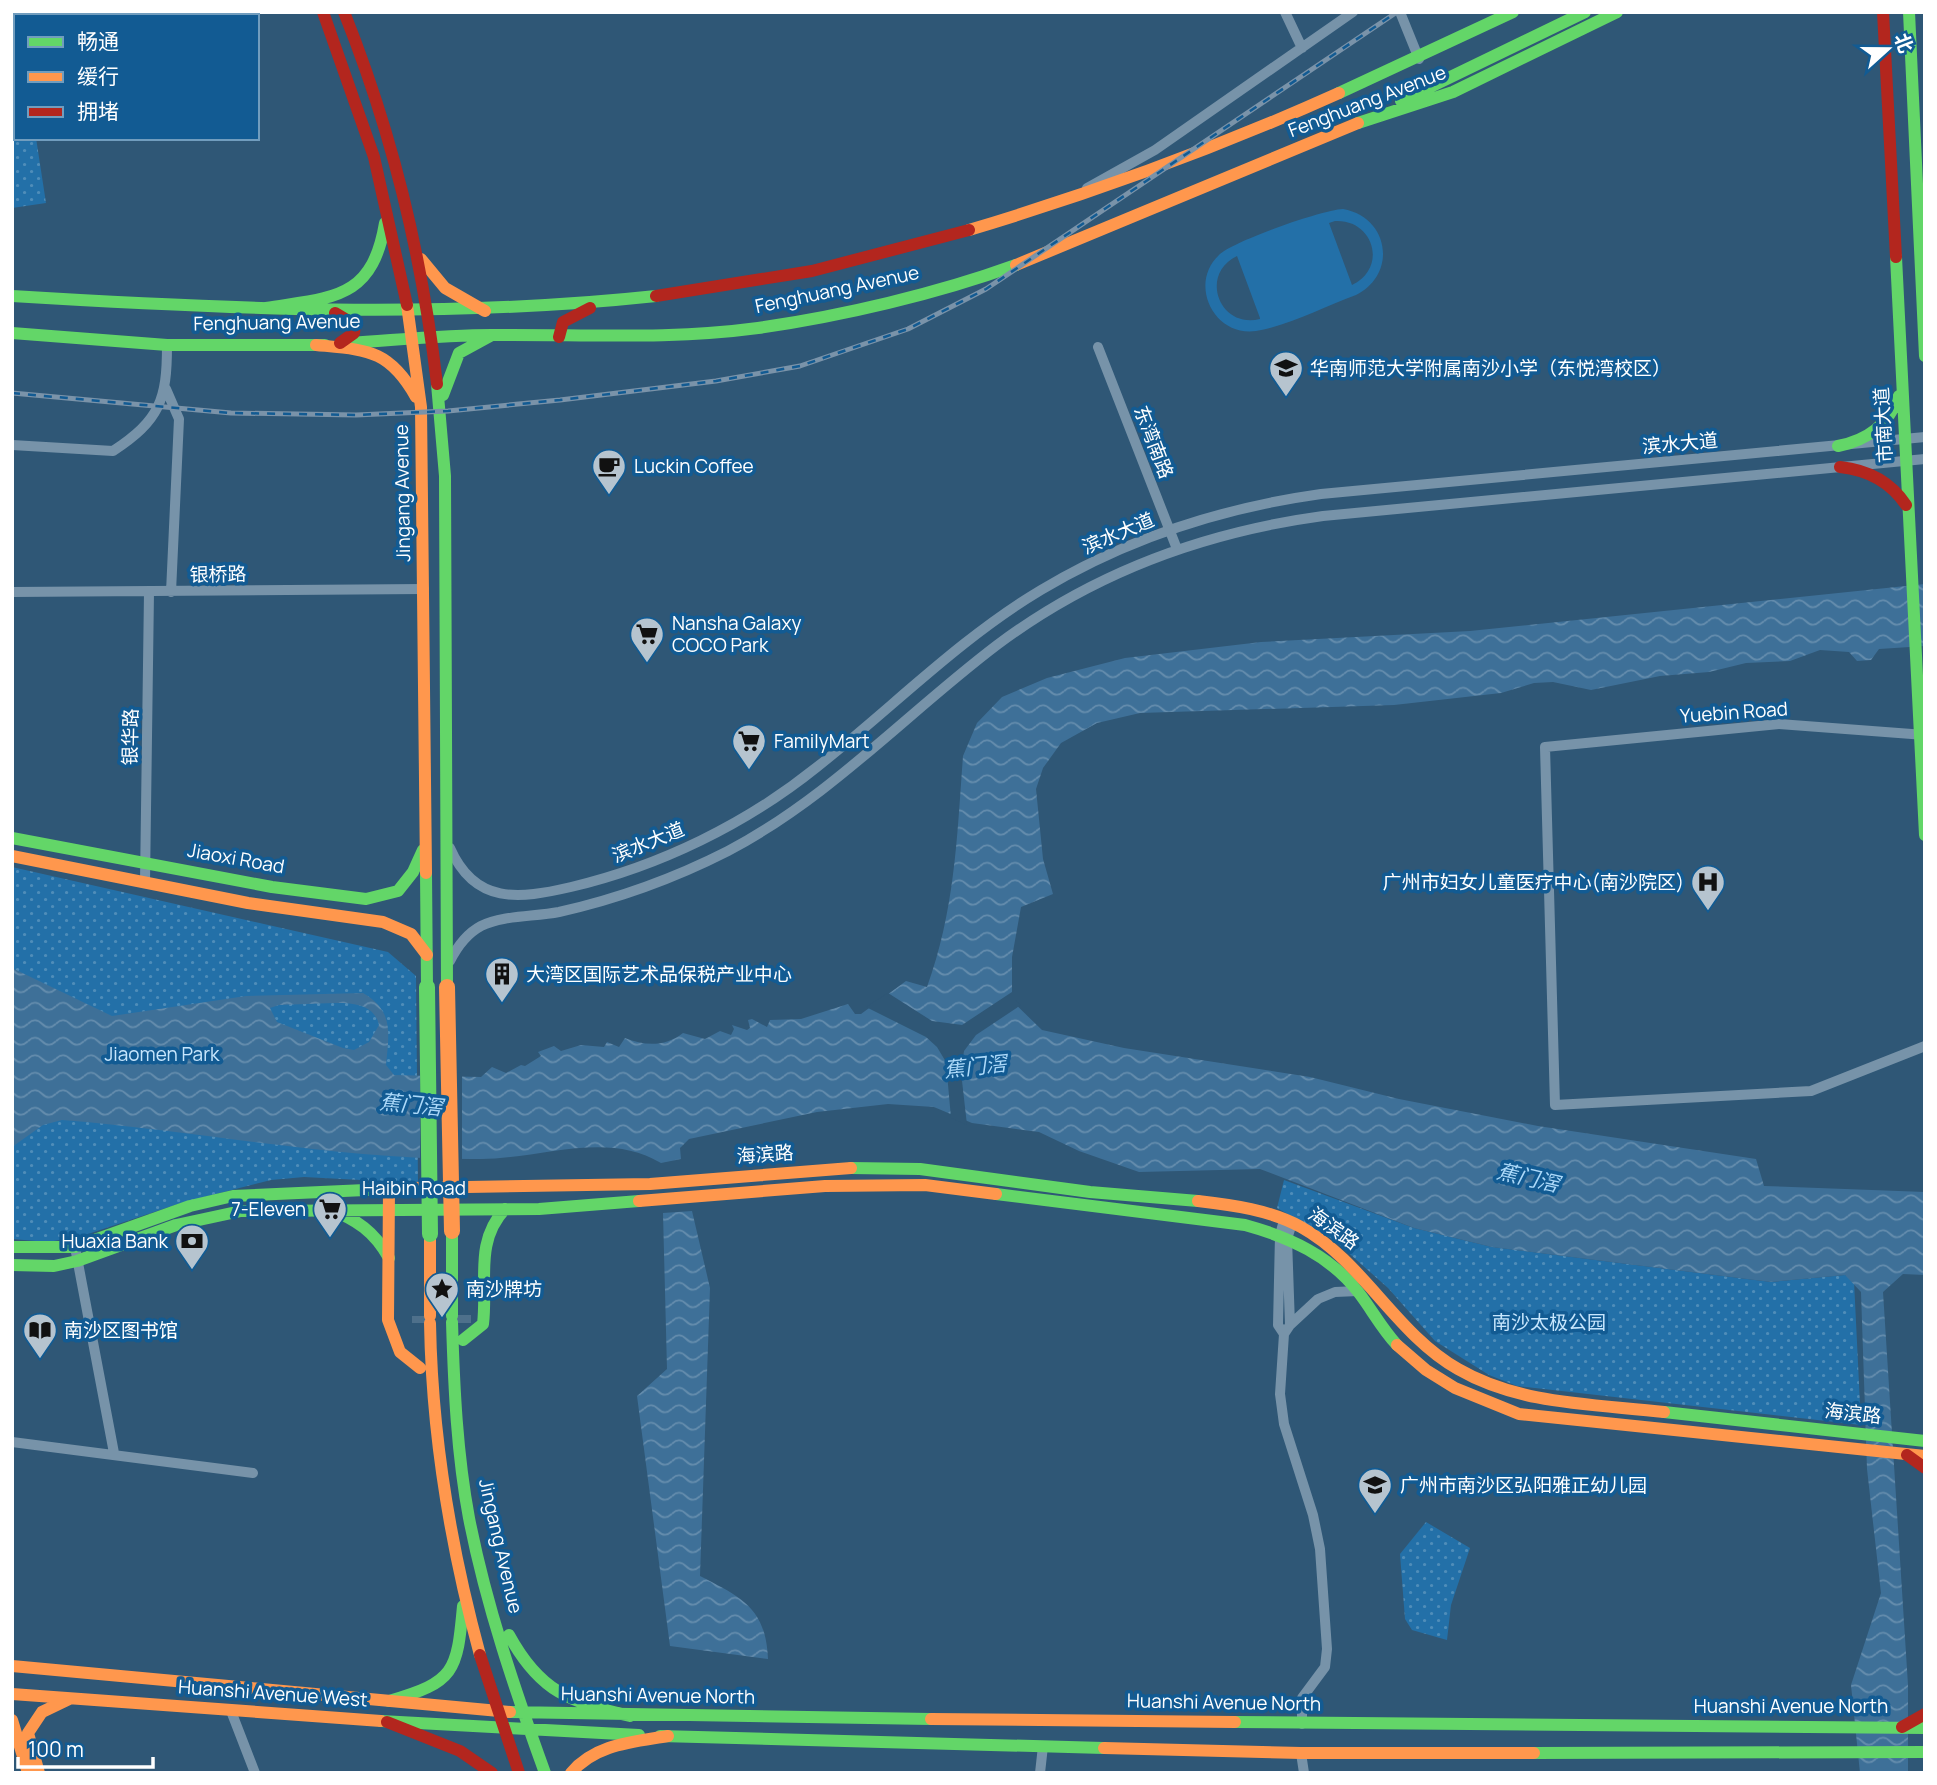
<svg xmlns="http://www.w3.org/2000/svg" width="1937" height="1785" font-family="Manrope,'Noto Sans SC',sans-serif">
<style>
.park{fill:url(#park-dots)}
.pitch{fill:#2370a8;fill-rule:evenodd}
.water{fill:url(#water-waves);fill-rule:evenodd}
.pier{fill:#2f5776}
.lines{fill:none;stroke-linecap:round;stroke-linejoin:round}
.highway-tunnel{stroke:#4e708b;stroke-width:18;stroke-dasharray:18 9;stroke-linecap:butt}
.street{stroke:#7793a9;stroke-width:10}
.fast{stroke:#63d668;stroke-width:12}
.slow{stroke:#ff974d;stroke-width:12}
.jam{stroke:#b3261e;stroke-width:12}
.rail-casing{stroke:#7a93a9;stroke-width:5}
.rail{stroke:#125b93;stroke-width:2.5;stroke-dasharray:8;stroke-linecap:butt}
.fast-bridge{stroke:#63d668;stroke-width:16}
.slow-bridge{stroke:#ff974d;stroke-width:16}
.labels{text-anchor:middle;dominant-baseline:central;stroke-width:7;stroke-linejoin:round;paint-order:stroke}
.street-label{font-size:19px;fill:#fff;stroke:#125b93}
.poi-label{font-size:19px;fill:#fff;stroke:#125b93;text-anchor:start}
.park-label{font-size:19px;fill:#c7e6fd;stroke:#125b93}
.water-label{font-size:21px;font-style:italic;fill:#acd9f9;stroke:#125b93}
</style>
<defs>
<pattern id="park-dots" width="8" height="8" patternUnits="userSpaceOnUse" patternTransform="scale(1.75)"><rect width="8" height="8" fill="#2370a8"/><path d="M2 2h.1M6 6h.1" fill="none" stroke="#4f8db9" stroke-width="1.8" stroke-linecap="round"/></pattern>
<pattern id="water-waves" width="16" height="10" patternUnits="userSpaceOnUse" patternTransform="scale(1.75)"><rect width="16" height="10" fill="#3e7098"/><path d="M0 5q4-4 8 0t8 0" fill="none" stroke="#658dad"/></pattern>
</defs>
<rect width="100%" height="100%" fill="#2f5776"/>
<path class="park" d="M12,12L16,19V138H36L46,203L12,208Z
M12,867L388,952L416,976L418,1183L304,1177L271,1180L181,1203L82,1236L48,1242L12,1239Z
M1284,1180L1414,1228L1492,1247L1771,1282L1845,1275L1854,1281L1861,1425L1517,1386L1489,1375L1435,1341L1388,1288L1334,1240L1277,1208Z
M1426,1522L1470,1548L1451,1605L1447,1640L1412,1630L1405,1619L1400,1554Z"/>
<path class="pitch" d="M1343,209C1389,217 1398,274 1356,295C1326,306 1287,326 1256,331C1214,337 1188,284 1219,255C1233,241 1322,210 1343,209ZM1335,221C1374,219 1388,268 1352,285L1329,223ZM1237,256L1260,318V319C1219,329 1199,274 1237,256Z"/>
<path class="water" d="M1925,584V646L1879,649L1871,660L1857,661L1849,652L1820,650L1790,661L1746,663L1709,672L1660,676L1591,690L1553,682L1534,683L1501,693L1394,705L1140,713L1097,723L1061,743L1043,768L1036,789L1043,859L1053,894L1021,907L1012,957V1001L1042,1030L1124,1048L1310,1077L1399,1099L1538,1126L1756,1159L1764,1186L1925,1192V1275L1903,1274L1883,1292L1908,1685V1773H1860L1851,1685L1881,1593L1867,1469L1861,1292L1845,1275L1771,1282L1492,1247L1414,1228L1260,1169L1139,1172L1079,1151L1039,1132L972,1123L934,1107L888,1104L817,1112L689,1139L680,1148L681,1159L661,1163C606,1130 541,1159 480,1159C339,1160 202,1131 62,1120L43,1125L12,1147V968L112,1016L246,996L363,993C394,1011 389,1033 386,1065L394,1075L481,1077L492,1067L506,1073L521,1065L525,1066L541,1056L538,1052L554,1046L561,1051L581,1045L604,1047L607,1042L619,1047L625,1038C645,1046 665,1047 683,1033L705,1039L720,1031L731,1035L734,1029L732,1025L747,1030L750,1028L748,1020L752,1019L767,1027L770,1020L801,1019L848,1004L855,1014H861L906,981L927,987C955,910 957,837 963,756L977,723L1002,697L1047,678L1125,658L1261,642L1470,631ZM334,1003C353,1003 374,1004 379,1025L369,1042L354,1050L343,1048L277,1022L270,1008L279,1005Z
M692,1211L710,1288L700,1576C741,1597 766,1608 768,1659L670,1646L637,1396L667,1369L663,1213Z"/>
<path class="pier" d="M1015,990V1000L1021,1005L976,1035L964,1051L961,1072L967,1125L951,1118L946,1062L937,1047L926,1037L866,1007L888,993L932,1021L962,1025Z
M420,1072L462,1073V1163H420Z"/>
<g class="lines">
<path class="highway-tunnel" d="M462,1315V1323
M421,1323V1316"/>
<path class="street" d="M1285,12L1302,48
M1400,12L1419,59
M12,85H16
M1087,188L1155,150L1353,12
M1098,347L1177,549
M166,389L179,419L171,592
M12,445L113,451C160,420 167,400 167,345
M12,592L424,589
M1925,735L1779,724L1545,747L1555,1105L1811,1091L1925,1046
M450,848C475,905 519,899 571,887C660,866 746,824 817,767C892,708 959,639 1041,590C1128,538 1221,508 1321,494L1925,437
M145,882L149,592
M450,961C457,947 466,934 481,926C503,915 534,917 559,912C617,899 675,878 728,851C829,798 906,714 997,645C1093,573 1205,532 1323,516L1925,459
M1284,1220L1280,1235L1278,1325L1284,1334L1290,1325L1287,1239L1292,1223
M75,1247L114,1453
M1290,1325L1318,1299L1335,1292L1358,1291
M1284,1334L1280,1394L1284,1424L1313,1515L1320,1549L1327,1649L1325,1667L1302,1698V1724
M12,1442L253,1473
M231,1711L255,1773
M1301,1753L1304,1773
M1040,1773L1043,1746"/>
<path class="fast" d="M1909,12L1925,356
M1339,93L1513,12
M1401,101L1585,12
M1358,123L1453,92L1617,12
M1896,257L1925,835
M12,296C227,309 441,319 656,296
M266,308C333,297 372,300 385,223
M12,333L167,345H325
M349,343C397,340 445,335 492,335C581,334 669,340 758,328C842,316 936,294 1016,265
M437,384L445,476L447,987
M443,395L459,353L492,335
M1838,446C1868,440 1888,425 1899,396
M12,838L272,887L366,899L398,891L413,872L423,850
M426,873L427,987
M851,1168L920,1169L1090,1192L1198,1201
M996,1194L1245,1225C1289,1237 1331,1256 1359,1293C1372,1310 1382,1329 1397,1345
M329,1209C356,1219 375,1232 389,1258
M452,1231V1316
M12,1247H75L190,1206L233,1196L410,1188
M12,1265L54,1266L77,1261L176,1225L241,1211L539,1209L639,1201
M452,1322C454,1388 457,1454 469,1518C486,1605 515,1690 545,1773
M463,1340L483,1324C488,1283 474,1242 505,1209
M1664,1412L1925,1441
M509,1635C540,1692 570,1702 630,1716
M389,1701C455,1682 457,1672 463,1606
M510,1712L931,1719
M381,1721L639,1735
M1235,1722L1925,1728
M660,1736L1104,1748
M1534,1753L1925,1752"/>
<path class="slow" d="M969,230C1096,192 1219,147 1339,93
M421,259L445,288L485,311
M1016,265L1358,123
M407,305L421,407L426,873
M316,345C367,350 389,349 416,397
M12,856L248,903L383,922L411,934L427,955
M410,1188L650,1184L851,1168
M389,1189L388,1320L400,1352L420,1368
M639,1201L825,1186L925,1185L996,1194
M1198,1201C1233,1205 1270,1210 1301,1227C1364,1262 1395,1333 1458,1369C1520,1405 1594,1404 1664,1412
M430,1234V1316
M430,1323C432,1437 450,1545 480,1655
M1397,1345L1426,1370L1455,1388L1519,1414L1925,1456
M12,1666L510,1712
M12,1694L381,1721
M931,1719L1235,1722
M12,1720L28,1773
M1104,1748L1301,1753H1534
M39,1773L28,1733L42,1712L69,1699
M571,1773C595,1744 633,1742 668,1736"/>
<path class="jam" d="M323,12L374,157L407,305
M344,12C392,132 422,255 437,384
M1883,12L1896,257
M656,296L812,271L969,230
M335,313L355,325L354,333L340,343
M559,337L563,322L590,308
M1840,467C1868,470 1890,481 1906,505
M1907,1455L1925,1468
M480,1655L519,1773
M387,1722L460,1751L492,1773
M1902,1727L1925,1714"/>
<g class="rail-casing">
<path id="rail" d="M12,393L231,413L356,415L448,411L560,400L716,381L800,366L908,329L986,289L1397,12"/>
</g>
<use href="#rail" class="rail"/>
<path class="fast-bridge" d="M427,987L430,1234"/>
<path class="slow-bridge" d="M447,987L452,1231"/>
</g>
<defs>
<g id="school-pin" transform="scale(1.75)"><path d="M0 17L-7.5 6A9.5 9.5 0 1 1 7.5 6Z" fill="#b6c4cf" stroke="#125b93"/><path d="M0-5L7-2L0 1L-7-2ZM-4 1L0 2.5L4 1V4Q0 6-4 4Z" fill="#111"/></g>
<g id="cafe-pin" transform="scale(1.75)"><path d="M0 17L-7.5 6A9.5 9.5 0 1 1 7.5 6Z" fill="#b6c4cf" stroke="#125b93"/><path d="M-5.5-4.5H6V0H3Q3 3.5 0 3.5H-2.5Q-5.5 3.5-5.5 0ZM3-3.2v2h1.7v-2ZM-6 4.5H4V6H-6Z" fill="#111"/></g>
<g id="supermarket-pin" transform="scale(1.75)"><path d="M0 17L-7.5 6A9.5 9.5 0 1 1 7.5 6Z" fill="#b6c4cf" stroke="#125b93"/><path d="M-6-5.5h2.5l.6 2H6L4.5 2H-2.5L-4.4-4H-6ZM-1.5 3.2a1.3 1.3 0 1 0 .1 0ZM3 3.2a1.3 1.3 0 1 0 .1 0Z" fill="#111"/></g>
<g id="hospital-pin" transform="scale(1.75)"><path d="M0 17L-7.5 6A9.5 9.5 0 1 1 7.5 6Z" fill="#b6c4cf" stroke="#125b93"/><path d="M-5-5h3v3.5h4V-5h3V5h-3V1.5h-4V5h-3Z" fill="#111"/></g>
<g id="building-pin" transform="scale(1.75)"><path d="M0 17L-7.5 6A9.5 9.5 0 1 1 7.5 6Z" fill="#b6c4cf" stroke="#125b93"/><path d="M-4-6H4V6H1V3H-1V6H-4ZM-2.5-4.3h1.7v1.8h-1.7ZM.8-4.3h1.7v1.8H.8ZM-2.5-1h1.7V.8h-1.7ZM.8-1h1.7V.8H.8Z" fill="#111"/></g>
<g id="bank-pin" transform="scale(1.75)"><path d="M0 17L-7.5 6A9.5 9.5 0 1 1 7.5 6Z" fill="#b6c4cf" stroke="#125b93"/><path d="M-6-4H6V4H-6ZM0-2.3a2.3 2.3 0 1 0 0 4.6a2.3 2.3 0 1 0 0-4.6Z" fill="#111"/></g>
<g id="sight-pin" transform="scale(1.75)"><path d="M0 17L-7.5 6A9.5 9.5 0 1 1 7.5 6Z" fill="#b6c4cf" stroke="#125b93"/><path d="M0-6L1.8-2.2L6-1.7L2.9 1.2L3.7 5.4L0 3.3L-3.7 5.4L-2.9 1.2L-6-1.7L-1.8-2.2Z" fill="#111"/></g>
<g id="library-pin" transform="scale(1.75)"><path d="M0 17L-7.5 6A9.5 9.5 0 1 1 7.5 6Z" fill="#b6c4cf" stroke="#125b93"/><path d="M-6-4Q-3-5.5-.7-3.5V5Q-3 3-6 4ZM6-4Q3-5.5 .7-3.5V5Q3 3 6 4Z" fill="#111"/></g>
</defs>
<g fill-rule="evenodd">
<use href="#school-pin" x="1286" y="368"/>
<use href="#cafe-pin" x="609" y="466"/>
<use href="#supermarket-pin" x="647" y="634"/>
<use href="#supermarket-pin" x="749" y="741"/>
<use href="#hospital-pin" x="1708" y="882"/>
<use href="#building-pin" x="502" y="974"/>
<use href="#supermarket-pin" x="330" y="1209"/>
<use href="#bank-pin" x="192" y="1241"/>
<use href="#sight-pin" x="442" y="1289"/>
<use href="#library-pin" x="40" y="1330"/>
<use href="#school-pin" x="1375" y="1485"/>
</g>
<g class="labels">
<g class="street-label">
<text transform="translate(1367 101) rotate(-21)">Fenghuang Avenue</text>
<text transform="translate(837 289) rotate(-12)">Fenghuang Avenue</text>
<text transform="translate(277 322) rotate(-1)">Fenghuang Avenue</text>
<text transform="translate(1883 425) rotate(-93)">市南大道</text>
<text transform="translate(1154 442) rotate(69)">东湾南路</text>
<text transform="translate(1680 443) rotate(-5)">滨水大道</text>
<text transform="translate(402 493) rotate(-91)">Jingang Avenue</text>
<text transform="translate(1118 533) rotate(-23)">滨水大道</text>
<text transform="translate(218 574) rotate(-1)">银桥路</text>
<text transform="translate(1734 712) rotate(-4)">Yuebin Road</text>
<text transform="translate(130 737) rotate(-89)">银华路</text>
<text transform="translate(648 842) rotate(-22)">滨水大道</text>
<text transform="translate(236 858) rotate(10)">Jiaoxi Road</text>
<text transform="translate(765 1154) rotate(-4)">海滨路</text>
<text x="414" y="1188">Haibin Road</text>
<text transform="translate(1334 1228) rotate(36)">海滨路</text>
<text transform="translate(1853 1413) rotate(6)">海滨路</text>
<text transform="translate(501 1546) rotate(77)">Jingang Avenue</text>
<text transform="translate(273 1693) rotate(4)">Huanshi Avenue West</text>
<text transform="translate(658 1695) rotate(1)">Huanshi Avenue North</text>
<text transform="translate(1224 1702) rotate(1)">Huanshi Avenue North</text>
<text x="1791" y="1706">Huanshi Avenue North</text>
</g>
<g class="poi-label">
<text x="1310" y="368">华南师范大学附属南沙小学（东悦湾校区）</text>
<text x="634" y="466">Luckin Coffee</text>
<text x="672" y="623">Nansha Galaxy<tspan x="672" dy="22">COCO Park</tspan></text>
<text x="774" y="741">FamilyMart</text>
<text x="1684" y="882" text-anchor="end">广州市妇女儿童医疗中心(南沙院区)</text>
<text x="526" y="974">大湾区国际艺术品保税产业中心</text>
<text x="306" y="1209" text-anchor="end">7-Eleven</text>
<text x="168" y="1241" text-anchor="end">Huaxia Bank</text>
<text x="466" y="1289">南沙牌坊</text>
<text x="64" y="1330">南沙区图书馆</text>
<text x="1400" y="1485">广州市南沙区弘阳雅正幼儿园</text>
</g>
<g class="park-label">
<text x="162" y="1054">Jiaomen Park</text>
<text x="1549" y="1322">南沙太极公园</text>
</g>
<g class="water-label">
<text transform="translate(975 1066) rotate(-6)">蕉门滘</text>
<text transform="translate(411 1104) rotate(6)">蕉门滘</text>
<text transform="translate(1528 1177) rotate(13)">蕉门滘</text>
</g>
</g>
<rect width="1937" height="1785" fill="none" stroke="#ffffff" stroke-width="28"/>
<rect x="14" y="14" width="245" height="126" fill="#125b93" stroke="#719dbe" stroke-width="2"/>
<rect x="28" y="37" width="35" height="10" fill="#63d668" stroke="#719dbe" stroke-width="2"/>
<text x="77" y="49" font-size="21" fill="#ffffff">畅通</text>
<rect x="28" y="72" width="35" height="10" fill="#ff974d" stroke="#719dbe" stroke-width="2"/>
<text x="77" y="84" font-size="21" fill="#ffffff">缓行</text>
<rect x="28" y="107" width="35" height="10" fill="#b3261e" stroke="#719dbe" stroke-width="2"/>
<text x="77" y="119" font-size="21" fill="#ffffff">拥堵</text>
<g transform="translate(1888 49) rotate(69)" stroke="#125b93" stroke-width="5" paint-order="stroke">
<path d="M0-5L12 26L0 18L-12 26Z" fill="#ffffff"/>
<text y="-10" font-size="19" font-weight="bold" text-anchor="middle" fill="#ffffff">北</text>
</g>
<path d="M18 1757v10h135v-10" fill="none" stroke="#ffffff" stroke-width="3.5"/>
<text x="28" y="1757" font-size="21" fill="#ffffff" stroke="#125b93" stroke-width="5" paint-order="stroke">100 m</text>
</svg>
